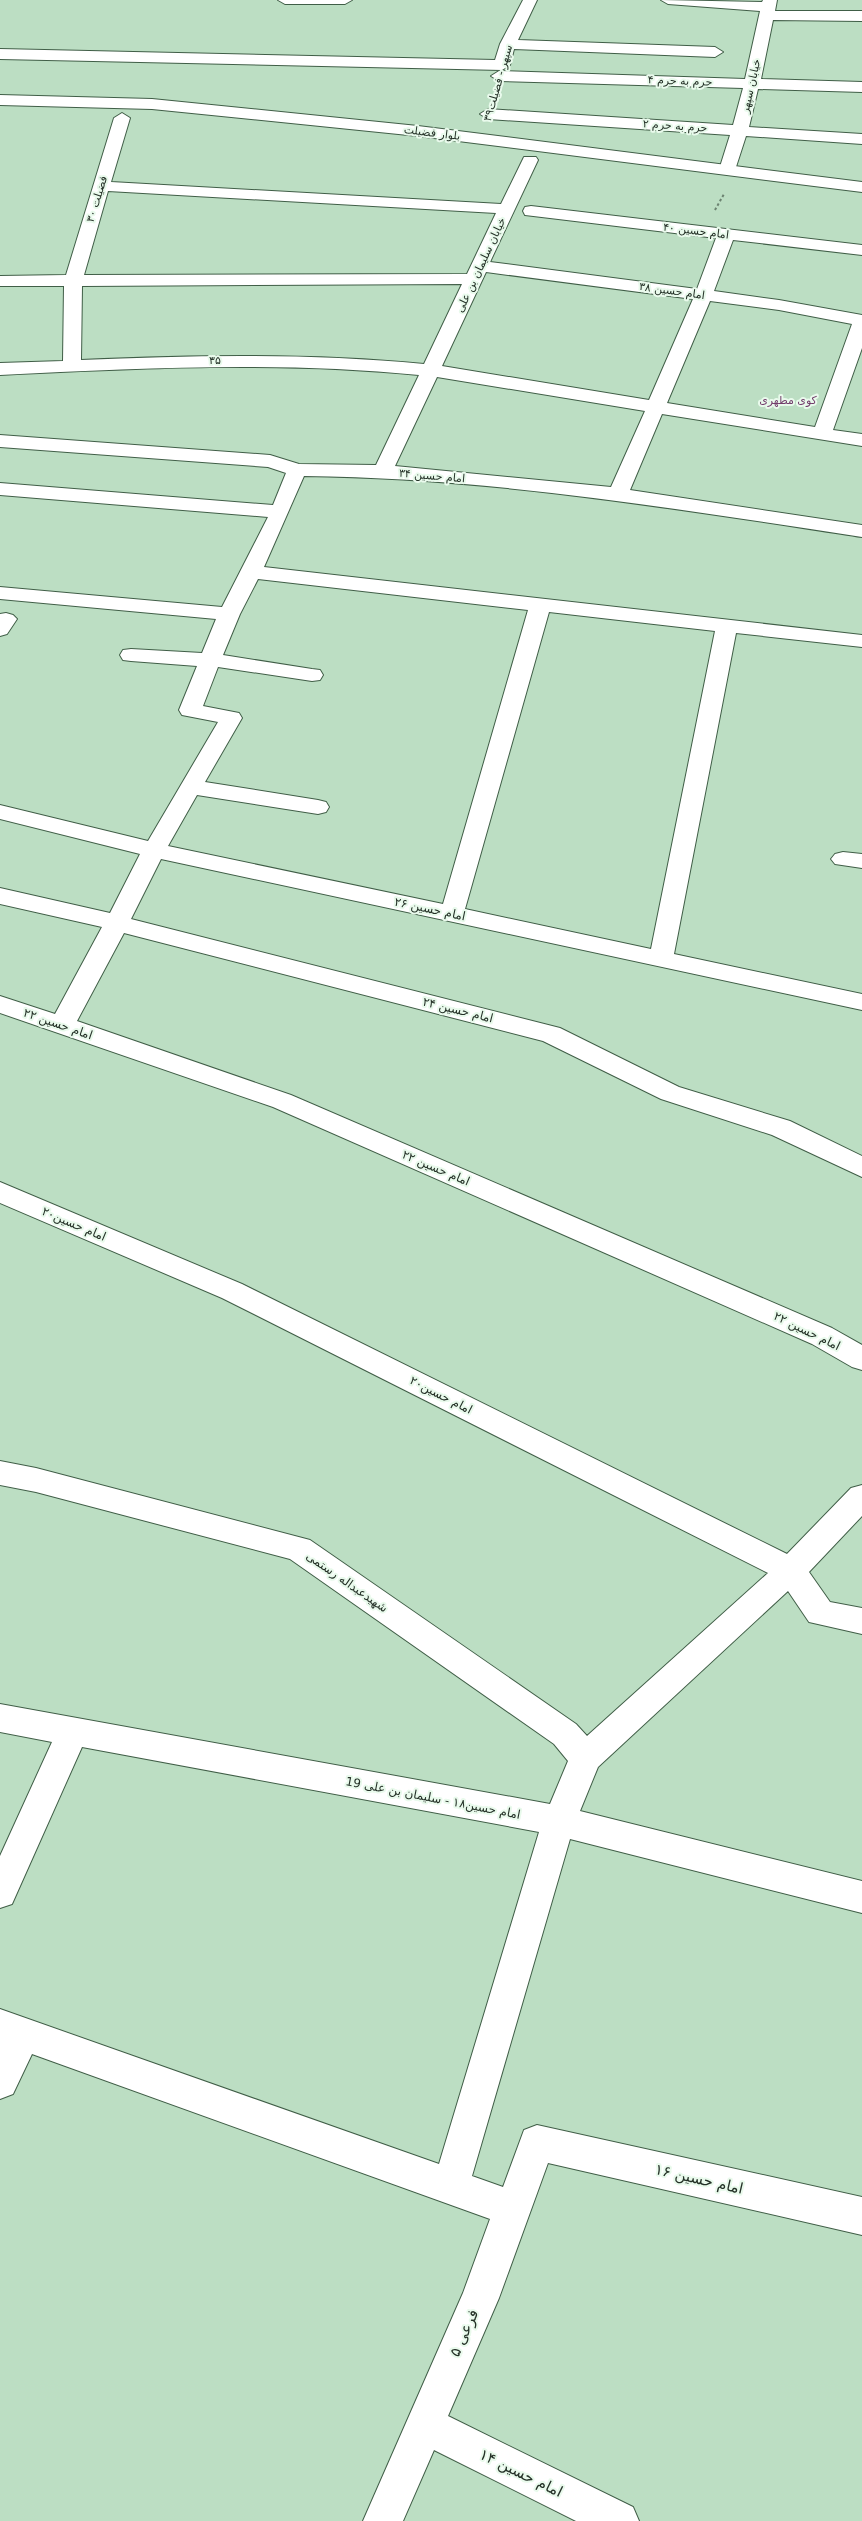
<svg xmlns="http://www.w3.org/2000/svg" width="862" height="2521" font-family="'DejaVu Sans',Cairo,sans-serif">
<style>
.lines{fill:none;stroke-linecap:round;stroke-linejoin:round}
.minor-casing{stroke:#405e47;stroke-width:2}
.major-casing{stroke:#405e47;stroke-width:2}
.path{stroke:#6b8270;stroke-width:2;stroke-dasharray:2.5 2.5;stroke-linecap:butt}
.minor{fill:#fff;fill-rule:evenodd}
.major{fill:#fff;fill-rule:evenodd}
.labels{text-anchor:middle;dominant-baseline:central;stroke-width:4;stroke-linejoin:round;paint-order:stroke}
.far-street-label{font-size:11px;fill:#243127;stroke:#e9faec}
.far-neighbourhood-label{font-size:11px;fill:#723c6b;stroke:#e9faec}
.street-label{font-size:12px;fill:#243127;stroke:#e9faec}
.near-street-label{font-size:15px;fill:#243127;stroke:#e9faec}
</style>
<rect width="100%" height="100%" fill="#bcdec3"/>
<g class="lines">
<g class="minor-casing">
<path id="minor" d="M278,0H352L345,4H285Z
M523,0H537L518,40L715,47L723,52L715,57L514,49L510,65L502,70L0,59V49L495,60L500,44Z
M661,0L762,2L763,0H777L775,11H862V21L773,20L761,79L862,82V92L758,89L749,127L862,134V144L746,136L735,170L733,174H721L719,170L730,135L488,119L480,114L488,109L733,125L743,88L499,81L491,76L499,71L745,79L760,11L668,4Z
M122,113L130,118L111,182L501,204L524,157H536L538,160L490,262L697,289L716,238L525,215L523,211L525,207L531,206L862,245V255L733,240L714,291L779,300L862,315V348L833,430L862,434V446L662,414L630,490L862,525V537C677,509 492,478 304,476L264,567L862,635V647L736,633L674,954L862,994V1010L161,859L131,919L560,1028L679,1087L790,1121L862,1156V1177L772,1135L661,1099L543,1041L124,933L77,1021L291,1095L832,1328L862,1345V1370L852,1367L812,1344L273,1107L0,1013V996L55,1014L102,927L0,904V888L110,913L140,854L0,819V805L148,841L218,722L182,715L179,710L197,666L131,661L123,660L120,655L123,650L131,649L202,653L216,619L0,599V587L222,607L268,517L0,495V483L273,505L286,473L268,467L0,447V435L270,455L299,464L376,465L419,375C280,361 140,368 0,375V363L63,361L64,286H0V276L66,275L114,118ZM108,191L496,213L467,274L84,275ZM486,272L693,299L649,400L442,366ZM462,284L424,364C310,353 196,355 81,360L82,286ZM710,301L779,310L852,324L815,427L667,403ZM437,377L645,411L611,487L395,466ZM258,579L528,610L443,904L168,846L197,795L318,814L326,812L329,807L326,802L318,800L205,782L242,718L239,713L203,706L218,667L312,681L320,680L323,675L320,670L312,669L223,655L240,614ZM549,612L715,631L651,949L465,909Z
M6,613L13,615L17,619L7,634L0,636V614Z
M843,852L862,854V868L835,864L831,859L835,854Z
M0,1182L242,1284L787,1554L851,1488L862,1485V1516L809,1572L830,1602L862,1608V1634L809,1622L788,1591L598,1767L580,1811L862,1881V1913L570,1839L472,2176L503,2187L524,2130L537,2125L862,2197V2235L548,2163L499,2298L448,2416L633,2507L639,2521H576L434,2450L403,2521H363L463,2293L490,2219L32,2054L13,2094L0,2099V2009L439,2164L539,1832L82,1747L12,1904L0,1908V1856L52,1742L0,1732V1704L550,1804L568,1761L554,1744L290,1559L36,1492L0,1485V1461L36,1468L310,1540L576,1724L587,1736L768,1573L222,1298L0,1203Z"/>
</g>
<g class="major-casing">
<path id="major" d="M0,95L152,99L418,126L862,182V192L418,136L152,109L0,105Z"/>
</g>
<path class="path" d="M715,210L724,194"/>
<use href="#minor" class="minor"/>
<use href="#major" class="major"/>
</g>
<g class="labels">
<g class="far-street-label">
<text transform="translate(680 81) rotate(2)">حرم به حرم ۴</text>
<text transform="translate(498 83) rotate(-74)">سپهر - فضیلت۳۹</text>
<text transform="translate(751 86) rotate(-77)">خیابان سپهر</text>
<text transform="translate(675 126) rotate(4)">حرم به حرم ۲</text>
<text transform="translate(432 133) rotate(7)">بلوار فضیلت</text>
<text transform="translate(97 199) rotate(-73)">فضیلت ۳۰</text>
<text transform="translate(696 231) rotate(7)">امام حسین ۴۰</text>
<text transform="translate(481 265) rotate(-65)">خیابان سلیمان بن علی</text>
<text transform="translate(672 291) rotate(8)">امام حسین ۳۸</text>
<text x="215" y="360">۳۵</text>
<text transform="translate(432 476) rotate(5)">امام حسین ۳۴</text>
</g>
<g class="far-neighbourhood-label">
<text x="788" y="400">کوی مطهری</text>
</g>
<g class="street-label">
<text transform="translate(430 909) rotate(12)">امام حسین ۲۶</text>
<text transform="translate(458 1010) rotate(14)">امام حسین ۲۴</text>
<text transform="translate(58 1024) rotate(19)">امام حسین ۲۲</text>
<text transform="translate(436 1168) rotate(23)">امام حسین ۲۲</text>
<text transform="translate(74 1224) rotate(23)">امام حسین۲۰</text>
<text transform="translate(807 1331) rotate(26)">امام حسین ۲۲</text>
<text transform="translate(441 1395) rotate(27)">امام حسین۲۰</text>
<text transform="translate(347 1582) rotate(35)">شهیدعبداله رستمی</text>
<text transform="translate(433 1798) rotate(11)">امام حسین۱۸ - سلیمان بن علی 19</text>
</g>
<g class="near-street-label">
<text transform="translate(699 2179) rotate(13)">امام حسین ۱۶</text>
<text transform="translate(464 2333) rotate(-66)">فرعی ۵</text>
<text transform="translate(521 2473) rotate(26)">امام حسین ۱۴</text>
</g>
</g>
</svg>
